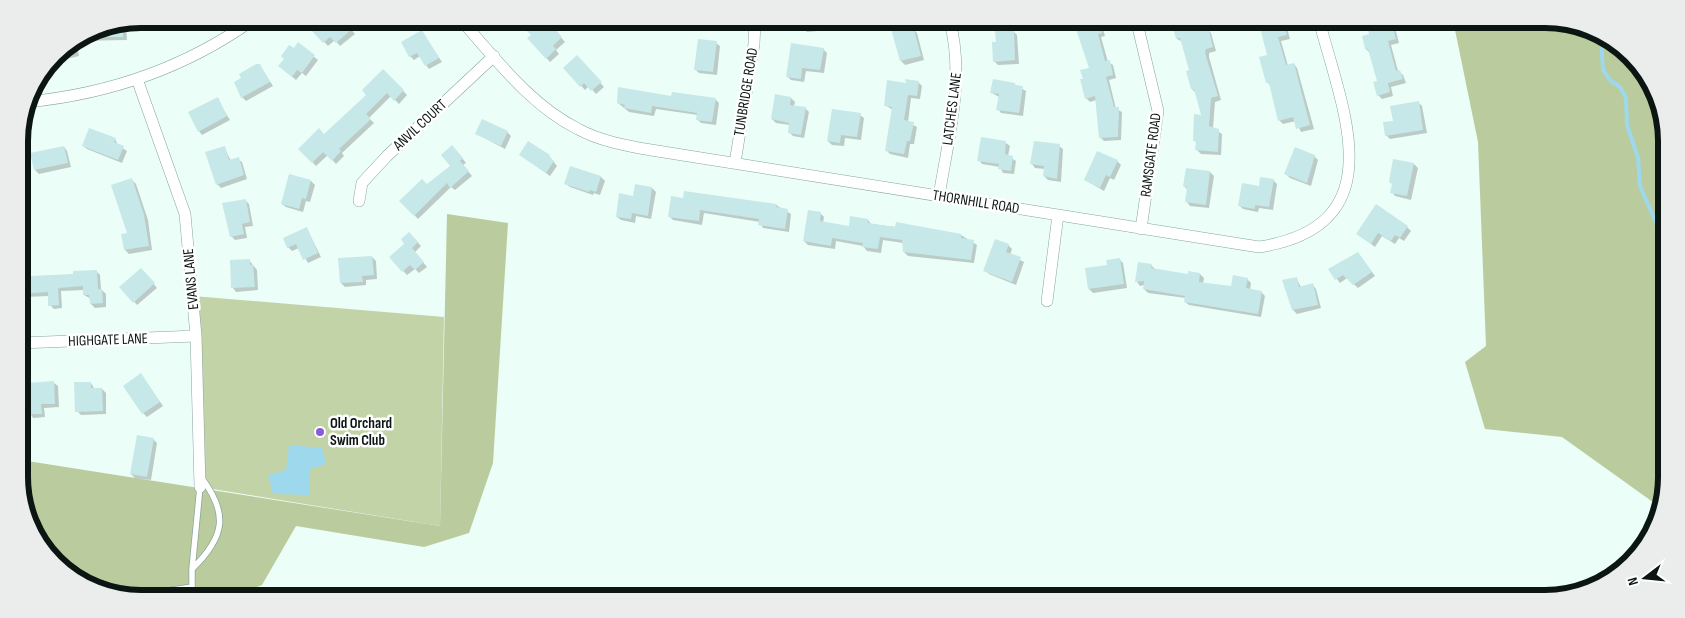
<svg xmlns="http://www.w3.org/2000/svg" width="1685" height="618" font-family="'Sofia Sans Condensed',sans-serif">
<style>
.green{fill:#c2d3a8}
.forest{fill:#bacc9d}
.water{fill:#9ed8ed}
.shadow{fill:#0003}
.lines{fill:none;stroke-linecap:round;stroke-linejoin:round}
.stream{stroke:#9ed8ed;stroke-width:4}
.building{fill:#c6e8e9}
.lane-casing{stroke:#87a59c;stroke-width:7}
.street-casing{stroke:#87a59c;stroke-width:12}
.lane{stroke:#fff;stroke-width:5.5}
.street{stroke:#fff;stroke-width:11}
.poi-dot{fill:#875cd6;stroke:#fff;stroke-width:2}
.labels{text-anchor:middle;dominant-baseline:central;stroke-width:5;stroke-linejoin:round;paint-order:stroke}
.street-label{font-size:15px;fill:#0b1613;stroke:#fff}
.poi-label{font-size:15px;font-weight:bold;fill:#0b1613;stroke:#fff;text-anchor:start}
.rim{fill:none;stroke:#0b1613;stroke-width:6}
</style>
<rect width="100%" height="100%" fill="#ebfef8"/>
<path class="green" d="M193,296L444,317L440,526L200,487Z"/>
<path class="forest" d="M1454,25H1584L1636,60L1665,124L1660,517L1642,541L1657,505L1562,437L1485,429L1465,362L1486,346L1478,142Z
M447,214L508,223L493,463L469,533L424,547L296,526L262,585L243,593H101L49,558L21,501V460L440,526Z"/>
<path class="water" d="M289,445L322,448L326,464L310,469L309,495L273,494L268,475L286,470Z"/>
<path class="shadow" d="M141,19H182L183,21L146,25Z
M321,20H343L355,34L340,46L335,40L328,46L314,31L321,25L319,21Z
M519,20L547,22L565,42L556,50L559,54L550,62L529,38L533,35Z
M697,21H717L718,23L702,27Z
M123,22L126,26L127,40L76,41L79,56L58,61L54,57L60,49L94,28Z
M803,22H829V30L807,32L803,28Z
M879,22H904L913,29L917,33L924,60L905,65L901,61L891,24L883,26Z
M1076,23H1101L1105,36L1101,37L1108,62L1113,65L1116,78L1109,80L1116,109L1122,112L1121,140L1104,141L1100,137L1096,100L1090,102L1086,98L1091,69Z
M1181,23H1190L1193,29L1197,31L1207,29L1211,33L1216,51L1209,53V57L1221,100L1215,102L1213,128L1222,134L1221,155L1201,154L1197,150V143L1194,140L1203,116L1196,93L1192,89L1190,71L1183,42L1177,39Z
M1260,24H1286L1290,39L1281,41L1288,66L1294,64L1297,68L1314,129L1301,132L1296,121L1283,124L1280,121L1271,86L1268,83L1269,56Z
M1368,24H1394L1399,43L1391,45L1398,71L1403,75L1406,83L1391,87L1393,96L1382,99L1378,95V82L1370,53L1366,49L1371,35Z
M1013,31L1017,35L1019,64L998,65L994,61Z
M422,32L442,62L429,69L420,56L414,60L410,56Z
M716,43L720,46L717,75L699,73L695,69Z
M298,44L318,60L306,76L302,73L296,80L284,70L285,59Z
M823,49L827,53L824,73L806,71L804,82L791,80L787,76Z
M577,57L604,87L596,94L589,86L585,90L565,68Z
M260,66L273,86L246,101L242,97Z
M383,70L407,95L399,104L391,96L369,118L374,123L342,153L344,156L336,164L328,155L316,166L300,149L324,135L368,95Z
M918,82L922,86L920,99L911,98L908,122L917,127L914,144H910L908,158L890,154L886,150L893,110L885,105L907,84Z
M1014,84L1026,91L1023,116L1001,113L998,109L999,97L992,93Z
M672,98L715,99L719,103L716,125L701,123L697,119L698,115L656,109L654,116L629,112L618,103Z
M791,98L795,102L794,106L805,108L809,112L804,138L793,136L789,132L790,125L776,123L772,119Z
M217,99L230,120L202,135L199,131Z
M1418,102L1422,106L1427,133L1390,139L1386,135L1394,122Z
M860,115L864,118L861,140L845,138L844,146L832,145L828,141Z
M507,132L511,136L505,149L477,134Z
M115,139L118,145L127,151L122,163L87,149L83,146Z
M1006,143L1010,146L1008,156L1016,161L1014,174L1003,173L1000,167L982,164L979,160Z
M1059,146L1063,149L1061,182L1048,180L1044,176L1045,169L1035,168L1032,164Z
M64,147L67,151L71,167L39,174L35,170Z
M224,147L231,161L238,159L242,162L247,179L221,188L217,184Z
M456,150L466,163L463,165L472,176L455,190L451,187L418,219L401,201L427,186L451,166Z
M521,155L549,156L557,166L550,176Z
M1314,156L1318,160L1311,186L1290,178L1286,174Z
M1394,160L1414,164L1418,168L1411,200L1395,196L1392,192Z
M1117,161L1121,165L1114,180L1110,178L1104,191L1085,180Z
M571,167L601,177L605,181L600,195L594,193L593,195L570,187L566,184Z
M1210,172L1214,176L1209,208L1190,206L1187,202L1188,190L1184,186Z
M132,180L136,184L148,220L152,250L129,254L125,250L123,235L129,234Z
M1273,180L1277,184L1273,210L1259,208L1258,212L1243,209L1239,205L1260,188Z
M311,181L315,185L310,202L306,201L303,212L286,207L282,204Z
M652,188L656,192L651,219L636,216L635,223L621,220L617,217L635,197Z
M672,198L776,205L791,214L789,232L763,228L760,222L704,213L702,225L673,220L669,216Z
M245,200L249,204L253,226L245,227L247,238L235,240L231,236Z
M820,213L824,217L823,223L850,227L868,220L871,224L961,235L977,245L974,263L908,256L904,252L903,243L883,240L881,253L867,251L863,246L836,241L835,249L808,245L804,241Z
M1407,227L1411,231L1404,241L1399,238L1395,244L1382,236L1375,247L1358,234Z
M307,229L321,257L308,263L299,248L292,251L288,247Z
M413,237L421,246L415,252L427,267L419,273L415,269L407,275L391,257Z
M1008,245L1012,249L1010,255L1024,262L1016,285L989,274L985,270Z
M372,257L376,261L377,279L366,280V285L345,287L341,283Z
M1361,257L1375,276L1358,288L1347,278L1340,283L1330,270Z
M1119,259L1123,263L1127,288L1093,293L1089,289L1108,266Z
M249,260L257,270L258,290L236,292L233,288Z
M1151,265L1155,269L1189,275L1200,274L1204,278L1203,284L1232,287L1247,279L1251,283L1250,290L1261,292L1265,296L1261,317L1189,305L1185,302L1186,298L1148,293L1144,289V285L1140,286L1137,282Z
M96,271L100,275L101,289L106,294V307L95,308L91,304V299L84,295V290L61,291L62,308L54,309L50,305L49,296L24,297V311H20V282Z
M145,273L157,288L137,305L121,287Z
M1296,278L1301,287L1313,285L1316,289L1321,308L1297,314L1293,310Z
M141,375L163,406L147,417L143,413Z
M54,383L58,386L59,407L44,408L45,417L33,418L29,411H21L20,394H29Z
M91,383L95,390L102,389L106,393V414L81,415L77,411Z
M153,439L157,443L151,480L135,478L131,474Z"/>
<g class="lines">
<path class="stream" d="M1601,37L1603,70L1611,81L1620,87L1626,98L1627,125L1638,158L1640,186L1664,241"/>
</g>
<path class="building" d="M315,20H344L352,29L336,43L330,37L323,43L312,31L320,24Z
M535,20L548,21L562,37L553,46L556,49L546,59L527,38L531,35L525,29Z
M123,22V37H79L94,28Z
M889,22H912L921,56L900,61Z
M1074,23H1099L1102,33L1098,34L1105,61L1110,60L1113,75L1106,77L1114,107H1119L1118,137L1099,138L1095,96L1085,99L1080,79H1083L1080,70L1089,68Z
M1172,23H1189L1190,29L1195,27L1196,30L1208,27L1213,47L1206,49L1205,53L1218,96L1211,98L1209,126L1219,129L1218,152L1195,150L1196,141H1193L1194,114L1201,115L1194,89H1191L1186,71L1189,70L1180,38L1176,39Z
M1259,24H1284L1287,35L1278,37L1286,65L1294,63L1310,125L1296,129L1293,117L1278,121L1269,83H1266L1259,57L1267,55Z
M1367,24H1392L1396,39L1388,41L1396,71L1400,70L1403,79L1388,83L1390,92L1377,96L1373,82L1377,81L1368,49H1365L1362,36L1369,34Z
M1014,29L1015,60L993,62L992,42H996L995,31Z
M422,30L439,58L425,66L417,53L409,57L401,42Z
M698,39L717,41L713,72L694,70Z
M74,41L76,52L53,58L60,49Z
M298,42L315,55L302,73L297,70L292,77L278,66L284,59L281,56L289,45L294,48Z
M791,43L824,48L820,70L802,68L801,79L786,77Z
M577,55L602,82L591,91L584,83L580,87L563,68Z
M256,64H260L270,82L241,98L234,82L241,78L239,74Z
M383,69L404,90L394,101L387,93L366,114L371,119L339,149L341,151L332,161L323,152L312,163L298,149L319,128L324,134L366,95L362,90Z
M905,79L919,81L917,96L908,95L904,120L914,122L910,141H907L904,154L885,151L892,107L884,106L887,80L906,83Z
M993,79L1015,83V85L1023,86L1019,113L996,110L999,94L990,93Z
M618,87L671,96L672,92L716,98L712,122L696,120L697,113L652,106L651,113L624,108L625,105L617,103Z
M775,94L791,97L790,105L806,107L801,135L788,133L789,123L771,119Z
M218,97L227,116L198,132L188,112Z
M1419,101L1423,130L1385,136L1383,122L1393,121L1390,106Z
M832,109L861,113L857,137L841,135L840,143L827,141Z
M482,119L508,131L501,146L475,134Z
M89,128L116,138L114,142L124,146L118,160L82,146Z
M981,137L1006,141L1005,154L1013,156L1011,171L998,169L999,164L977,161Z
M528,141L550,155L549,157L554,161L546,173L519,155Z
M1034,141L1060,144L1057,179L1043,176L1044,166L1030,164Z
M452,145L463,158L460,161L469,171L450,188L447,183L414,216L399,201L422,179L427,184L450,166L441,155Z
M64,146L68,163L34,170L30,153Z
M225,146L229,160L239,157L244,175L216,185L205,152Z
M1295,147L1315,155L1307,183L1284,174Z
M1097,151L1118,160L1110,177L1106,175L1100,188L1084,180Z
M1393,159L1414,163L1407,196L1390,193L1392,184L1389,182Z
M570,166L601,176L596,192L590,190L589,192L564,184Z
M1186,168L1210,171L1206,205L1185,202L1187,187L1183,186Z
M289,174L311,180L306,199L302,198L299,209L281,204Z
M1260,177L1274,179L1269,207L1255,205V209L1238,206L1242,183L1259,186Z
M132,178L144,215L149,246L124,250L121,234L127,233L111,185Z
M635,184L652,187L648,216L632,213L631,219L616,217L619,193L633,196Z
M684,191L777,204L776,207L788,209L785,229L758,225L759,219L700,210L699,221L668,217L671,196L683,198Z
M246,199L250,222L242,224L244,234L230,237L222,203Z
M1376,204L1408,226L1400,238L1395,235L1391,241L1378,233L1371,244L1356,234Z
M808,210L821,212L820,221L849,226L850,216L868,219V223L895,227L896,222L961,234V238L974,240L971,260L903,252L902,240L880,237L878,249L862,247L863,243L832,238L831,246L803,241Z
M307,227L318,253L303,260L296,244L287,248L283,238Z
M409,232L418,242L412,248L424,262L415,270L410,265L402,272L389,257L404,244L401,239Z
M995,239L1009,244L1006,252L1021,257L1012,282L983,271Z
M1358,252L1372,272L1353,285L1343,275L1335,280L1328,269Z
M372,256L374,275L362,276L363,282L340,283L338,258Z
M1120,258L1124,284L1088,289L1085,268L1107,265L1106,260Z
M250,259V265L253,264L255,287L231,288L230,260Z
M1138,262L1152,264L1151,268L1188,274V271L1200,273L1199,282L1231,286L1233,275L1248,278L1246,288L1262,291L1258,314L1184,302L1185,296L1143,289L1144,281L1135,282Z
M141,268L155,283L133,303L119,287Z
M97,270L98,289H102L103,303L90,304L89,295H83V286L58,288L59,305L48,306V292L20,294V280H31V276L73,274V271Z
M1297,277L1299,287L1313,283L1318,305L1292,310L1282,280Z
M141,373L160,402L142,414L123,386Z
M54,381L55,404H41L42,414H28L27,383Z
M74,382H91V388H102L103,411L75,412Z
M137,435L154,438L147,477L130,474Z"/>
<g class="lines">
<g class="lane-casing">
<path id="lane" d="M192,569C225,537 229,514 201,477
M153,593L192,587
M192,593V569L200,487"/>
</g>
<g class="street-casing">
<path id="street" d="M461,20C496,59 530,105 578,129C600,141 627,146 651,150L1259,247C1394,226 1344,114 1320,24
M1137,23L1158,111L1141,229
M137,79L185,214L196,336L200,487
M27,102C109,94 187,67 254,19
M735,163L754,44L755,21
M939,196C948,139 965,80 950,22
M359,201L362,183L387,156L494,56
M1047,301L1058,215
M20,343L196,336"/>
</g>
<use href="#lane" class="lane"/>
<use href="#street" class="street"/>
</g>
<circle class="poi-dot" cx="320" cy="432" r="5"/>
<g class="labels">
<g class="street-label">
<text transform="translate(746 92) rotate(-81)">TUNBRIDGE ROAD</text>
<text transform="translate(952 109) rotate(-83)">LATCHES LANE</text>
<text transform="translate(420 125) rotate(-43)">ANVIL COURT</text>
<text transform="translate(1151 155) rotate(-83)">RAMSGATE ROAD</text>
<text transform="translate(976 202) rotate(9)">THORNHILL ROAD</text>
<text transform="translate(191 279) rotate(-95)">EVANS LANE</text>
<text transform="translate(108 340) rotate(-2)">HIGHGATE LANE</text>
</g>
<g class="poi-label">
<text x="330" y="423">Old Orchard<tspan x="330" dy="17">Swim Club</tspan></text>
</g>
</g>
<path d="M0 0H1685V618H0ZM141 28H1545A113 113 0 0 1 1658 141V477A113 113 0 0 1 1545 590H141A113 113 0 0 1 28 477V141A113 113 0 0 1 141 28Z" fill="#ebecec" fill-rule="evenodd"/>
<path class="rim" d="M141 28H1545A113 113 0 0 1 1658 141V477A113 113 0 0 1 1545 590H141A113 113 0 0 1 28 477V141A113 113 0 0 1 141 28Z"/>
<g transform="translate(1645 578) rotate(254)" stroke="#ffffff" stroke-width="4" paint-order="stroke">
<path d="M0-4L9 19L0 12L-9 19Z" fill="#0b1613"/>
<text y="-8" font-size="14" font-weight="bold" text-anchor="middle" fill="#0b1613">N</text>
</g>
</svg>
